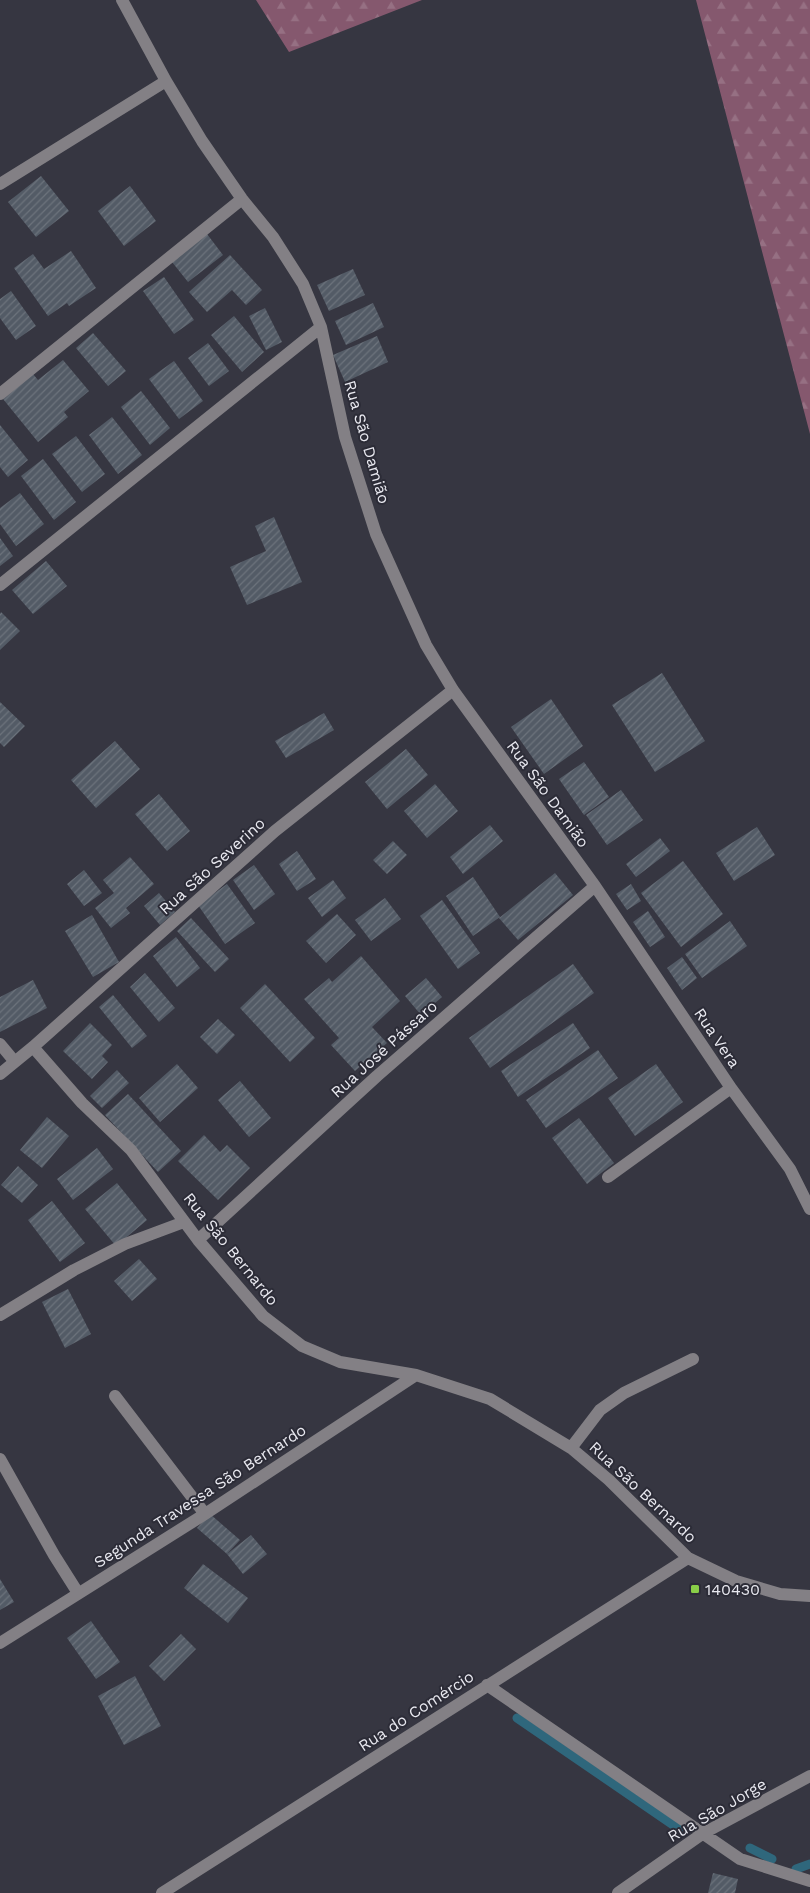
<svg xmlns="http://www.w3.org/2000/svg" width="810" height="1893" font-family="'Work Sans',sans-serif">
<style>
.forest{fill:url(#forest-firs)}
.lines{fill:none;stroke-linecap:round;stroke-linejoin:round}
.stream{stroke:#2f677c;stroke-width:9}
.building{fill:url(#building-hatch)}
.minor{stroke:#838085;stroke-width:12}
.poi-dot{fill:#89ce48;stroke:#2c2c37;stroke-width:2}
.labels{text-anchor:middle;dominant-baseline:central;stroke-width:4;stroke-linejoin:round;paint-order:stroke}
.street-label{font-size:16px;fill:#e9e9f0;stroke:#2c2c37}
.poi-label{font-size:16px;fill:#e9e9f0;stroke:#2c2c37;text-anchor:start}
</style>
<defs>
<pattern id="forest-firs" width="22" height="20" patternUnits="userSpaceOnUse" patternTransform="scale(1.25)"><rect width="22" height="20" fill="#85586e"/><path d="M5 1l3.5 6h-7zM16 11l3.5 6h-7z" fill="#967083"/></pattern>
<pattern id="building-hatch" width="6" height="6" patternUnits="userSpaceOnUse" patternTransform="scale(1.25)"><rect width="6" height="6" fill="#535b66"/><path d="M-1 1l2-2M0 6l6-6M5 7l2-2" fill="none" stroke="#6c737c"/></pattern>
</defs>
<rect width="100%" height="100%" fill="#363641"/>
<path class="forest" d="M256,0H422L289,52Z
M696,0H810V434Z"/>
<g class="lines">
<path class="stream" d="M517,1718L679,1829
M750,1848L772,1859
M796,1869L810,1864"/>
</g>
<path class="building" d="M41,176L69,211L36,237L8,202Z
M130,186L156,221L124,246L98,211Z
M207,234L223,255L188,282L172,262Z
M71,251L96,288L69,306L67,303L48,316L14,268L33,254L44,269Z
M230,255L262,290L246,305L232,290L207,312L189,292Z
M353,269L365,295L329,311L317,285Z
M164,277L194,320L174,334L143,291Z
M11,291L36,326L16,340L0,318V299Z
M373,303L384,327L346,345L335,321Z
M265,308L282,342L266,350L249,316Z
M234,316L264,352L242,372L211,335Z
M93,333L126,371L108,386L76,348Z
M377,336L388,362L345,382L333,355Z
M208,343L229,371L209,386L188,358Z
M63,360L89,391L64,412L68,417L38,442L3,399L33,374L38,380Z
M174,361L203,401L179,419L149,379Z
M141,391L170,428L150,445L121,407Z
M112,417L142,455L118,474L89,435Z
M0,425L28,460L8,477L0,467Z
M76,436L105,474L82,492L52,454Z
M43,459L76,502L54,520L21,476Z
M20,493L44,524L16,546L0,524V508Z
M274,517L302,582L247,605L230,567L266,551L255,526Z
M0,538L13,556L0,566Z
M46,561L67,586L33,614L12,590Z
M1,612L20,631L0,650V614Z
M662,673L705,741L655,772L612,705Z
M551,699L583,746L544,774L511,727Z
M0,702L25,726L4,747L0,743Z
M324,713L334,730L286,758L275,741Z
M115,741L140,769L96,808L71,780Z
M406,749L428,775L387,809L365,782Z
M584,762L609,797L584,815L559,779Z
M435,784L458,811L427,838L404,811Z
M621,790L643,820L607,845L586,815Z
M159,794L190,831L167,851L135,814Z
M490,825L503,841L463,874L450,857Z
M757,827L775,855L734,881L716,853Z
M660,838L670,851L636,877L626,864Z
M393,841L407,855L387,874L373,860Z
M297,851L316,879L297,891L279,864Z
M130,857L154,884L126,908L130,913L111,928L95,908L114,893L103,880Z
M683,861L723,914L681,947L641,893Z
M254,865L275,894L254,910L233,880Z
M84,870L102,893L84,906L67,884Z
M555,873L573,895L518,940L499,918Z
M473,877L500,917L473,936L446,896Z
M333,880L346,898L322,917L308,898Z
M227,884L255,923L225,944L198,905Z
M631,884L641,901L627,910L616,894Z
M159,893L175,912L160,925L144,906Z
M385,898L401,919L371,941L355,920Z
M442,900L480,953L458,969L420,916Z
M648,911L665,937L650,947L633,922Z
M337,914L356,935L326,963L306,941Z
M92,915L119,962L93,977L65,931Z
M191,918L229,959L215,972L177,931Z
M730,921L747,946L702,978L685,954Z
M176,937L200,968L177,987L153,956Z
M361,956L400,1001L372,1027L387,1043L355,1071L331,1045L339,1038L304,999L329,978L332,982Z
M682,957L697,978L682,990L667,968Z
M573,964L594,993L490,1068L469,1038Z
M145,973L175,1008L159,1022L130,987Z
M426,978L442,997L421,1015L405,996Z
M33,980L47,1008L0,1032V997Z
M265,984L315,1038L290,1062L240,1008Z
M113,995L147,1036L132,1048L99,1007Z
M218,1019L235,1035L217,1054L200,1037Z
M90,1023L112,1045L102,1056L108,1062L92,1079L63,1051Z
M573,1023L590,1048L518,1097L501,1071Z
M598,1050L618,1078L546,1128L526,1100Z
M177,1064L198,1088L160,1122L139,1098Z
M656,1064L683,1102L635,1136L608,1098Z
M117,1070L129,1083L102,1108L90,1096Z
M240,1081L271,1118L249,1137L218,1100Z
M128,1094L181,1151L158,1172L105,1115Z
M47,1117L69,1136L42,1168L20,1150Z
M579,1118L614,1163L587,1184L552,1138Z
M204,1135L220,1152L227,1145L250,1168L218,1200L178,1161Z
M97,1148L113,1169L73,1200L57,1179Z
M18,1166L38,1185L22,1203L1,1185Z
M117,1183L147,1220L116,1246L85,1209Z
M52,1201L85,1243L60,1262L28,1220Z
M139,1259L157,1279L132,1301L114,1281Z
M68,1289L91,1334L65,1348L42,1302Z
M210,1514L240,1540L227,1554L251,1535L267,1554L243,1574L227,1554L197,1528Z
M203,1564L248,1598L228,1623L184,1588Z
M0,1579L14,1602L0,1610Z
M91,1621L120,1662L96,1679L67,1638Z
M181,1634L196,1649L164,1681L149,1666Z
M135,1676L161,1726L124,1745L98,1696Z
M713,1873L738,1879L735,1893H708Z"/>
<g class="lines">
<path class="minor" d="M122,0L166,81L202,141L242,199L273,237L303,284L321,327L345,437L376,534L426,645L453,690L595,886L731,1088L790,1169L810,1209
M0,184L166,81
M0,394L242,199
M0,585L321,327
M0,1044L15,1062
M33,1047L82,1103L131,1150L198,1240L263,1316L302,1346L340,1362L416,1375L490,1399L571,1448L609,1480L688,1558L736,1581L780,1594L810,1596
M0,1074L33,1047L275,831L453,690
M608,1177L731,1088
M198,1240L377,1076L595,886
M0,1315L74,1270L125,1244L184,1222
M115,1396L205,1514
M571,1448L600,1410L624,1393L693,1359
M0,1459L54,1555L78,1593
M0,1643L205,1514L416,1375
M487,1685L740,1859L810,1881
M162,1893L688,1558
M618,1893L702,1834L810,1776"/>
</g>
<rect class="poi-dot" x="690" y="1584" width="10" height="10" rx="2.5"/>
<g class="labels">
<g class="street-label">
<text transform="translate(367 442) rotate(74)">Rua São Damião</text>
<text transform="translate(548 794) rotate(54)">Rua São Damião</text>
<text transform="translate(212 866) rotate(-42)">Rua São Severino</text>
<text transform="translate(717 1038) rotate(56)">Rua Vera</text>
<text transform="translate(384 1049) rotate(-42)">Rua José Pássaro</text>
<text transform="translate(231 1249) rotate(51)">Rua São Bernardo</text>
<text transform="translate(643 1492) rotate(43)">Rua São Bernardo</text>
<text transform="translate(200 1496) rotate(-33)">Segunda Travessa São Bernardo</text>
<text transform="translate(416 1711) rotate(-33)">Rua do Comércio</text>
<text transform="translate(717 1810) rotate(-30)">Rua São Jorge</text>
</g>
<g class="poi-label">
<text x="705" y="1589">140430</text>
</g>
</g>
</svg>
